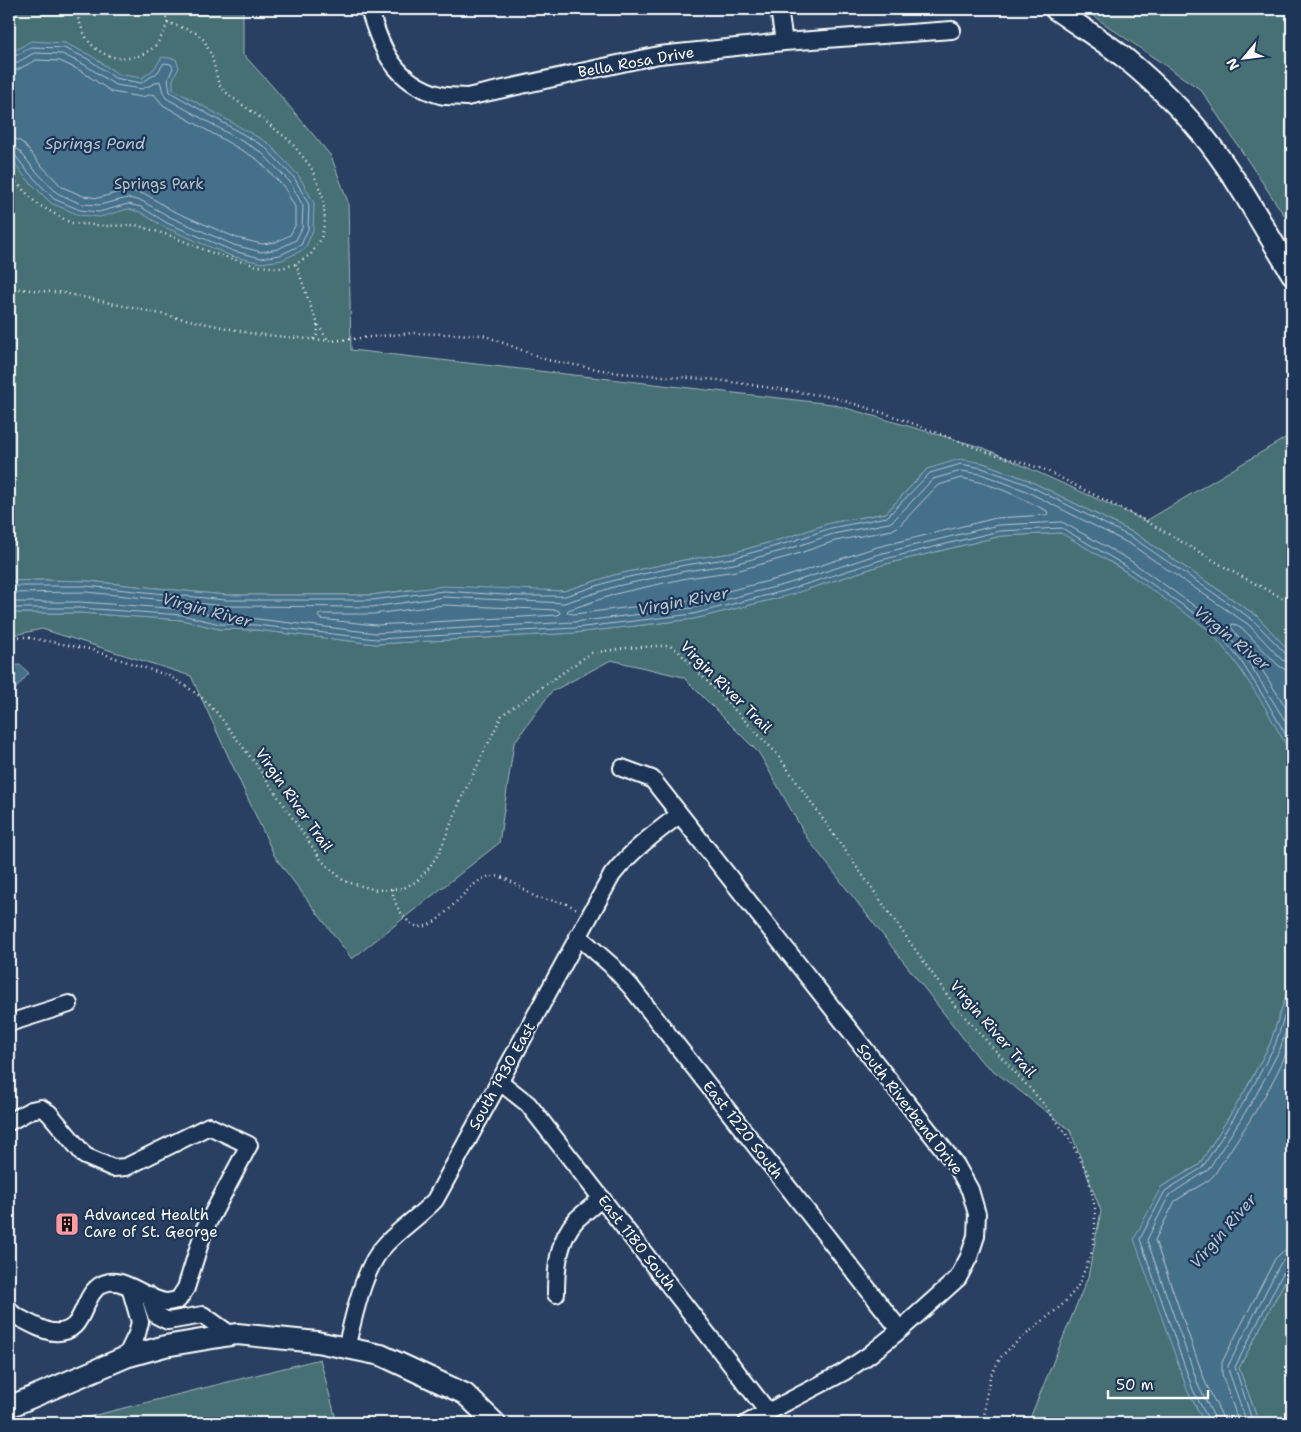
<svg xmlns="http://www.w3.org/2000/svg" width="1301" height="1432" font-family="'Shantell Sans',sans-serif">
<style>
.green{fill:#466f74;stroke:#a2b7ba}
.water{fill:#45708a;stroke:#8fa9b9}
.lines{fill:none;stroke-linecap:round;stroke-linejoin:round}
.shore{stroke:#b5c6d0;stroke-width:1}
.minor-casing{stroke:#fff;stroke-width:20}
.major-casing{stroke:#fff;stroke-width:24}
.path{stroke:#fff;stroke-width:2.5;stroke-dasharray:1 4;stroke-linecap:butt}
.minor{stroke:#1d3557;stroke-width:16}
.major{stroke:#1d3557;stroke-width:20}
.labels{text-anchor:middle;dominant-baseline:central;stroke-width:4.5;stroke-linejoin:round;paint-order:stroke}
.street-label{font-size:15px;fill:#fff;stroke:#1d3557}
.park-label{font-size:15px;fill:#b5c5c7;stroke:#1d3557}
.poi-label{font-size:15px;fill:#fff;stroke:#1d3557;text-anchor:start}
.water-label{font-size:16px;font-style:italic;fill:#b5c6d0;stroke:#1d3557}
</style>
<rect width="100%" height="100%" fill="#2a4062"/>
<filter id="ink" filterUnits="userSpaceOnUse"><feTurbulence type="fractalNoise" baseFrequency=".02" numOctaves="2"/><feDisplacementMap in="SourceGraphic" scale="10" xChannelSelector="R" yChannelSelector="G"/><feConvolveMatrix kernelMatrix="1 2 1 2 8 2 1 2 1" color-interpolation-filters="sRGB"/></filter>
<g filter="url(#ink)">
<path class="green" d="M9,9H243V54L274,88L331,156L348,202L351,350L832,404L984,448L1146,521L1292,434V654L1257,616L1136,534L1028,480L983,463L927,469L886,513L830,523L789,537L732,553L684,560L614,575L564,591L408,590L371,595H225L87,581L43,580L9,581Z
M1083,9H1292V227L1201,90Z
M1062,533C1102,557 1142,581 1180,608C1190,616 1202,622 1210,631C1240,663 1275,718 1292,758V977L1270,1044L1245,1091L1199,1165L1161,1187L1188,1392L1205,1423H1028L1088,1277L1101,1211L1070,1130L981,1061L807,838L759,753L683,677L611,660L551,692L514,743L499,843L352,959L275,857L191,676L42,629L9,636V613H79L182,620L219,629L256,630L376,644L575,633L694,619L790,595L882,565L1001,536Z
M1292,1263V1423H1259L1239,1368L1287,1277Z
M320,1359L337,1423H64Z"/>
<path class="water" d="M31,41L65,43L90,55L118,74L142,78L154,69L162,57L176,59L179,68L173,79V89L268,143L299,176L314,203L313,230L305,249L282,260L261,263L231,256L164,227L140,212L128,209L100,217L79,215L51,203L24,176L9,155V54Z
M960,459L983,463L1028,480L1136,534L1257,616L1292,654V758L1285,743L1263,704L1237,664L1209,630L1122,569L1061,533L1001,536L882,565L790,595L694,619L575,633L376,644L256,630L219,629L182,620L79,613H9V581L43,580L87,581L225,595H371L444,586L564,591L614,575L684,560L732,553L789,537L830,523L886,513L927,469Z
M20,665L29,673L9,697V666Z
M1292,977V1263L1287,1277L1239,1368L1259,1423H1205L1188,1392L1134,1239L1161,1187L1199,1165L1245,1091L1270,1044Z"/>
<g class="lines">
<path class="shore" d="M9,58L13,57L32,47L64,48L88,59L115,78L141,83L157,73L164,63L171,64L173,68L168,79L170,92L265,147L295,179L309,205L308,229L301,245L280,255L261,258L233,251L167,223L141,207L128,204L99,212L80,210L54,199L28,172L14,154L9,152
M9,64L16,63L34,53L62,54L85,65L115,85L142,89L160,81L163,92L166,98L261,152L290,182L303,206L302,228L296,240L278,249L261,252L234,245L170,217L142,201L128,198L99,205L81,204L57,193L33,168L19,150L9,146
M9,72L17,70L36,60L60,61L81,71L112,92L141,97L154,94L163,105L257,159L284,187L295,207V226L290,235L276,242L262,244L237,238L173,211L147,195L132,191H123L98,198L83,196L62,187L39,163L23,143L16,139L9,138
M961,478C992,483 1020,497 1047,511L1048,514L1046,515L996,518L877,547L785,577L691,600L574,614L567,613L568,610L619,593L687,578L736,571L794,555L835,541L892,530L899,526L937,486Z
M9,586H86L225,600H372L444,591L519,596H565L615,580L685,565L733,558L790,542L831,528L887,517L930,473L961,464L982,468L1026,484L1133,538L1253,620L1287,655L1292,657
M9,593L86,592L225,606L372,607L444,597L564,603L617,586L686,571L734,564L792,548L833,534L889,523L894,520L933,479L961,471L981,474L1024,490L1130,544L1249,625L1282,660L1292,663
M9,602H80L182,609L221,617L257,619L376,633L574,622L692,608L787,584L879,554L998,525L1062,522L1128,559L1217,622L1246,658L1292,732
M445,605L558,610L560,613L558,615L376,625L320,619L318,616L320,614H373Z
M9,608H80L182,615L220,624L256,625L376,639L575,628L693,614L788,590L881,560L999,531L1062,528L1124,565L1213,626L1241,661L1267,702L1292,746
M1292,670H1286L1279,666L1245,631L1234,624L1231,625V627L1252,654L1292,717
M1209,1423L1208,1419L1193,1390L1140,1239L1165,1191L1202,1168L1249,1094L1275,1045L1292,993
M1215,1423L1214,1417L1199,1387L1147,1240L1169,1195L1208,1170L1255,1097L1280,1049L1292,1013
M1223,1423L1221,1414L1206,1384L1155,1240L1175,1201L1209,1180L1214,1175C1241,1133 1277,1084 1292,1037
M1239,1423L1222,1374V1362L1275,1259L1282,1252L1292,1250
M1247,1423L1229,1372L1228,1366L1280,1264L1285,1259L1292,1258
M1253,1423L1235,1367L1286,1267L1292,1264"/>
<g class="minor-casing">
<path id="minor" d="M369,9C382,50 394,82 440,95C448,97 459,96 467,97L659,55L784,42L952,30
M779,9L784,42
M622,768L652,779L956,1165L970,1190L977,1214L976,1236L969,1257L958,1278L900,1330L869,1355L844,1372L747,1423
M578,936L611,965L631,987L900,1330
M9,1023L69,1004
M499,1081L528,1104L768,1412
M9,1122L31,1110L41,1108L49,1113L85,1156L113,1168L126,1167L209,1126L249,1145L204,1230L186,1288L178,1300C175,1300 170,1302 167,1302C151,1302 127,1279 109,1282C78,1288 90,1335 54,1332C44,1332 22,1319 12,1314L9,1309
M556,1294C556,1268 558,1239 577,1219C585,1212 594,1205 602,1198
M149,1295L156,1315L168,1321L203,1315L231,1335
M346,1348C354,1317 363,1267 386,1244C401,1228 420,1216 435,1200L612,875C631,851 655,833 679,815
M126,1357L137,1334L140,1322L130,1287"/>
</g>
<g class="major-casing">
<path id="major" d="M1055,9C1079,26 1104,41 1126,59C1156,84 1185,112 1209,143C1240,183 1265,230 1292,274
M9,1407L126,1357L165,1346L237,1334L317,1342L381,1355L465,1394L495,1423"/>
</g>
<path class="path" d="M75,9C79,20 83,35 91,44C108,62 135,63 154,47C160,41 164,31 168,23
M9,175L37,204L71,223L106,226L136,225L171,236L215,254L257,266L282,268L296,264L311,254L321,239L325,220L323,198L311,167L290,141L261,118L230,96L219,85L212,57L204,40L196,33L178,26L168,23L163,9
M296,264C303,282 316,330 329,340
M9,288L64,293L254,334L331,341L411,333L483,335L547,360L619,373L718,380L832,397L896,417L984,451L1043,469L1146,521L1235,573L1292,603
M313,339L316,337L318,333L317,324
M9,636L25,637L89,649L169,676L186,686L202,698L217,713L255,763L322,861L344,881L376,890L404,888L417,881L428,869L439,853L462,797L502,715L591,653L626,648L657,646H670L678,651L777,754L955,1006L1043,1103L1069,1138L1088,1174L1095,1208V1230L1092,1251L1086,1267L1077,1288L1062,1305L1011,1347L1001,1357L990,1377L985,1402L984,1423
M392,889C394,901 398,911 407,920C434,949 466,874 494,876C509,877 521,889 534,896C542,900 552,900 560,902C567,903 572,907 578,909"/>
<use href="#minor" class="minor"/>
<use href="#major" class="major"/>
</g>
</g>
<defs>
<g id="building-square" transform="scale(1.25)"><rect x="-9" y="-9" width="18" height="18" rx="4" fill="#ff9aa2" stroke="#1d3557"/><path d="M-4-6H4V6H1V3H-1V6H-4ZM-2.5-4.3h1.7v1.8h-1.7ZM.8-4.3h1.7v1.8H.8ZM-2.5-1h1.7V.8h-1.7ZM.8-1h1.7V.8H.8Z" fill="#111"/></g>
</defs>
<g fill-rule="evenodd">
<use href="#building-square" x="67" y="1224"/>
</g>
<g class="labels">
<g class="street-label">
<text transform="translate(636 62) rotate(-10)">Bella Rosa Drive</text>
<text transform="translate(726 687) rotate(45)">Virgin River Trail</text>
<text transform="translate(294 800) rotate(55)">Virgin River Trail</text>
<text transform="translate(993 1029) rotate(49)">Virgin River Trail</text>
<text transform="translate(502 1076) rotate(-61)">South 1930 East</text>
<text transform="translate(910 1109) rotate(52)">South Riverbend Drive</text>
<text transform="translate(743 1130) rotate(52)">East 1220 South</text>
<text transform="translate(637 1243) rotate(52)">East 1180 South</text>
</g>
<g class="park-label">
<text x="159" y="184">Springs Park</text>
</g>
<g class="poi-label">
<text x="84" y="1215">Advanced Health<tspan x="84" dy="17">Care of St. George</tspan></text>
</g>
<g class="water-label">
<text x="95" y="143">Springs Pond</text>
<text transform="translate(683 601) rotate(-11)">Virgin River</text>
<text transform="translate(207 610) rotate(15)">Virgin River</text>
<text transform="translate(1232 638) rotate(39)">Virgin River</text>
<text transform="translate(1223 1231) rotate(-49)">Virgin River</text>
</g>
</g>
<rect width="1301" height="1432" fill="none" stroke="#1d3557" stroke-width="30"/>
<rect x="15" y="15" width="1271" height="1402" fill="none" stroke="#fff" stroke-width="2" filter="url(#ink)"/>
<g transform="translate(1244 58) rotate(241)" stroke="#1d3557" stroke-width="4" paint-order="stroke">
<path d="M0-4L9 19L0 12L-9 19Z" fill="#ffffff"/>
<text y="-8" font-size="14" font-weight="bold" text-anchor="middle" fill="#ffffff">N</text>
</g>
<path d="M1108 1390v8h100v-8" fill="none" stroke="#ffffff" stroke-width="2.5"/>
<text x="1116" y="1390" font-size="15" fill="#ffffff" stroke="#1d3557" stroke-width="4" paint-order="stroke">50 m</text>
</svg>
